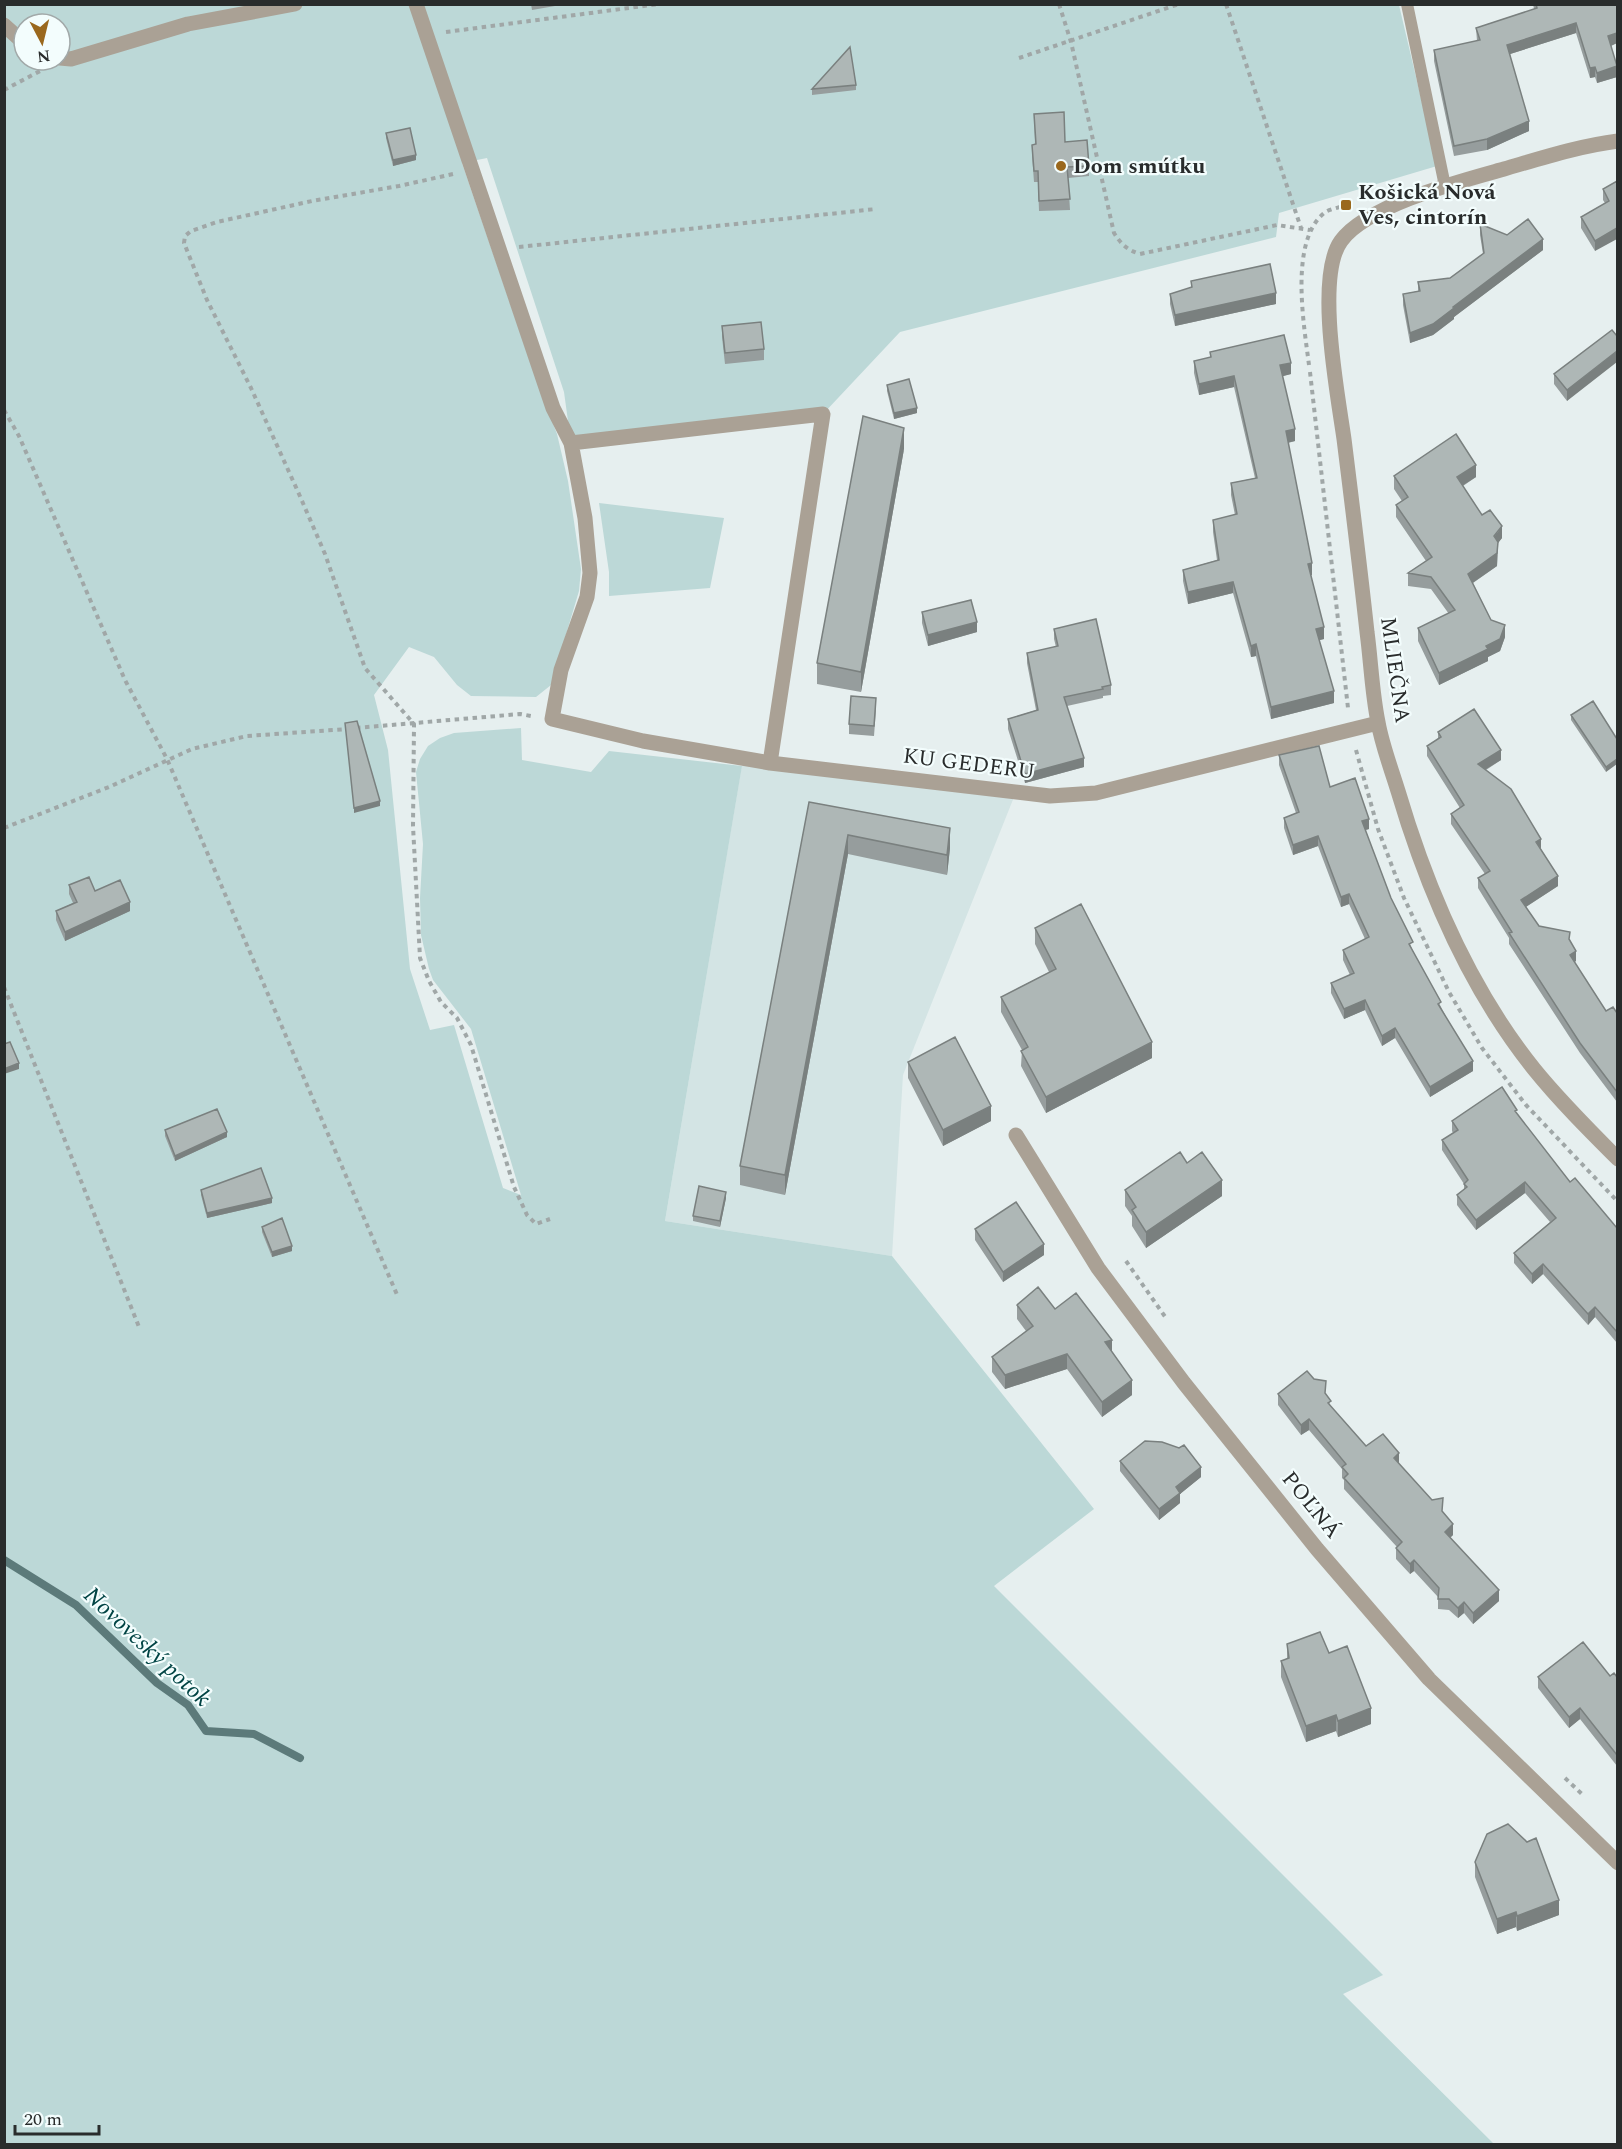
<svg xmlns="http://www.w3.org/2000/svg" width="1622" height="2149" font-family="Spectral,serif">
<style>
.built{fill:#d3e4e4}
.green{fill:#bcd8d7;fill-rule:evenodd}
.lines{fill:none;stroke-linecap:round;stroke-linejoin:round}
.stream{stroke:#5c7a7a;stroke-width:8}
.path{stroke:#a0a7a7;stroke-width:4;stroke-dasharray:4.5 4.5;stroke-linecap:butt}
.service{stroke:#aaa195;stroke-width:12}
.minor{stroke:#aaa195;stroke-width:15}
.wall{fill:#969d9d}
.shaded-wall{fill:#7a807f}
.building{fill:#aeb7b6;stroke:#7a807f;stroke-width:1.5}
.poi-dot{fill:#9a681d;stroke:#f3fdfd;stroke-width:2}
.labels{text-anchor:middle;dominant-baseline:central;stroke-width:4.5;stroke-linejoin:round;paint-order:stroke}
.poi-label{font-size:22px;font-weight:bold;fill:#292c2c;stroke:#f3fdfd;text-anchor:start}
.street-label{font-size:22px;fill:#292c2c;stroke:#f3fdfd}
.water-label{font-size:24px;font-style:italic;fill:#044;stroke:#f3fdfd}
</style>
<rect width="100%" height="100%" fill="#e6efef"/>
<path class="built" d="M743,759L1016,792L903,1075L892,1256L665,1221Z"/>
<path class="green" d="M5,5H1399L1437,166L1279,213L1276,237L900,332L823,414L571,443L564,392L487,158L462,163L534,373L557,434L568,481L581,569L579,591L551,685L536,697L471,696L457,685L434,657L409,647L374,695L388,750L410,969L430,1030L454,1025L503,1188L521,1195L471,1029L433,980L429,969L421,935L420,898L423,844L416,772L420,759L428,746L440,738L454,733L521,728L522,760L591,772L609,751L742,766L665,1221L892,1256L1094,1509L994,1586L1383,1975L1343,1994L1494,2144H5ZM24,24H60V60H24Z
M599,503L724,518L710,588L609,596V572Z"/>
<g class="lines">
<path class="stream" d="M4,1560L76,1605L157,1683L188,1705L206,1731L254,1734L300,1758"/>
<path class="path" d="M1059,4L1071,42L1114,233C1121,244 1127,250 1140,254L1277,225L1310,230
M1226,4L1301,228
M446,32L659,4
M1019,58L1179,4
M4,90L42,70
M453,174L399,186L312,201L217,222L191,231L185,236L184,243L207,300L251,388L299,494L325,554L365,668L414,724L413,826L420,958L429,981L441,1002L457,1018L471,1045L514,1187L527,1215L536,1224L550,1219
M519,247L876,209
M1309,365C1304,325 1289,242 1324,213C1329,209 1339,208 1345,205
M1310,372L1348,708
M4,410L19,436L125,680L167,759L398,1297
M356,728L520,714L531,716
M1356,750L1378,829L1404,898L1449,992L1482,1048L1526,1105L1618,1202
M4,828L109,787L192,749L247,736L348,729
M4,987L139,1327
M1126,1261L1166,1318
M1565,1778L1583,1795"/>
<path class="service" d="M1407,4L1445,186"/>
<path class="minor" d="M416,4L553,408L571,443L823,414L770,763
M4,25L24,43
M60,58L71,59L188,24L295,4
M1618,141C1579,146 1542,158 1504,169C1461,181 1367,205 1341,241C1315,277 1338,396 1344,439C1352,503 1360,568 1367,632C1371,662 1372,693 1378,722C1382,745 1391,768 1398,791C1427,889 1469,988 1534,1069C1559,1100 1589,1130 1618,1159
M571,443L585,518L590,573L587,597L561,670L552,719L643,741L770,763L1050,796L1096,793L1378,723
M1016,1135L1098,1268L1184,1383L1317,1549L1429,1679L1618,1863"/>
</g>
<path class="wall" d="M531,4H555V6L532,10Z
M1533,4H1617V43L1611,46L1617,77L1597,83L1595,77L1590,78L1576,33L1510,54L1529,131L1487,150L1454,156L1434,61V50L1477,41L1476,28L1534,9Z
M856,85V90L812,95V89Z
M1034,114L1065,142L1089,166V176L1068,178L1070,210L1039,211L1038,182H1034L1032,155V145L1035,144Z
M386,133L416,160L393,166L386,138Z
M1617,181L1595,251L1581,228V217L1605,203L1603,200V189Z
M1480,224L1543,250L1454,317V319L1433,335L1410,343L1403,305V294L1418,291V282L1450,278L1483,254L1480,235Z
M1191,281L1276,304L1175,326L1170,304V294L1191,288Z
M722,326L764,349V360L725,364L722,337Z
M1612,330L1567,401L1554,384V374Z
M1210,352L1291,374L1282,376L1295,441L1288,443L1312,575H1311L1324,639L1319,640L1334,703L1271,719L1256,656L1251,657L1233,593L1188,604L1183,581V570L1217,560L1213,532V520L1235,515L1231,495V483L1255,478L1234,387L1199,395L1194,373V361L1210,358Z
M887,385L917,413L894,419L887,391Z
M904,449L861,692L817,684V663Z
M1394,476L1476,477L1463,486L1482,515L1502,538L1498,543L1497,566L1473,583L1491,620L1505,637L1500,651L1488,657V661L1439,685L1418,641V628L1449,614L1431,589L1408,586V573L1426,561L1396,517V505L1402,501L1394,489Z
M922,612L977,632L928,646L922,623Z
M1054,629L1111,685V695L1103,696V698L1067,706L1084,767L1025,783L1008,729V719L1036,710L1027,663V653L1056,647L1054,639Z
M876,709L874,736L849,734V724Z
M1571,715L1617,739L1606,772L1571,720Z
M1438,732L1501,760L1486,770L1541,849L1558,886L1526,907L1539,926L1570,941L1576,961L1574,962L1606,1011L1617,1013V1102L1580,1053L1509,944V938L1478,888V878L1485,874L1451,824V814L1460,808L1427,756V746L1438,739Z
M1279,755L1330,787L1369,829L1365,830L1391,898L1413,951L1473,1071L1430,1097L1395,1038L1382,1046L1365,1010L1344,1019L1331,993V983L1350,975L1343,960V950L1365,939L1349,904L1341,907L1318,846L1293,855L1284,828V818L1296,813L1279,765Z
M809,802L950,848L947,875L848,854L785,1195L740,1185V1166Z
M69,885L95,891L130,911L65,941L56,920V911L73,903L69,894Z
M1035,928L1152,1058L1046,1113L1021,1066L1022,1050L1001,1012V997L1049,972L1035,944Z
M908,1062L991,1121L943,1146L908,1078Z
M1517,1115L1570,1182L1617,1228V1343L1595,1317L1588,1325L1543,1274L1532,1284L1514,1263V1253L1550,1222L1525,1193L1476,1230L1457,1205V1195L1464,1189V1184L1442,1150V1140L1453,1133L1452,1131V1121Z
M165,1130L227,1137L175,1161L165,1136Z
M1187,1163L1222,1196L1146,1248L1132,1226V1216L1125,1206V1190Z
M201,1190L272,1203L207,1218L201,1195Z
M726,1198L720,1227L693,1221V1216Z
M262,1227L292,1251L272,1257L262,1232Z
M975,1229L1044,1255L1003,1282L975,1240Z
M1017,1305L1055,1309L1112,1352L1132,1395L1102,1417L1067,1369L1005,1389L992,1372V1357L1026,1331L1017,1319Z
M1278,1394H1326L1331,1407L1366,1446L1399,1464L1443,1512L1453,1535L1450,1538L1499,1601L1473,1624L1464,1613L1458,1618L1449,1610L1438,1609V1597L1414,1571L1410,1574L1396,1559V1548L1397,1547L1344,1489V1480L1342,1478V1469L1309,1430L1301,1435L1278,1405Z
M1120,1461L1201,1477L1180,1494V1503L1159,1520L1120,1471Z
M1287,1644L1329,1653L1371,1724L1338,1737L1336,1731L1306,1742L1281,1677V1661L1287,1659Z
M1610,1676L1617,1677V1766L1580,1719L1569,1728L1538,1688V1677Z
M1475,1862L1559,1915L1517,1931L1516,1927L1497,1934L1475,1877Z"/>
<path class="shaded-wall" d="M1576,23V33L1507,55V45Z
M1617,33V43L1608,47V36Z
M1617,66V77L1597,83V73Z
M1595,67V77L1590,78V68Z
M1529,121V131L1487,150V139Z
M416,155V160L393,166V160Z
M1617,228V239L1595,251V241Z
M1543,239V250L1454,317V319L1433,335L1410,343V333L1453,307Z
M1276,293V304L1175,326V315Z
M1617,351V362L1567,401V390Z
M1291,363V374L1280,377V365Z
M1234,376V387L1199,395V384Z
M917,408V413L894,419V413Z
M904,428V449L861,692V672Z
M1295,429V441L1286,443V431Z
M1476,465V477L1457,489V477Z
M1502,526V538L1498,543L1497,566L1468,586V574Z
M1312,563V575L1308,576V564Z
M1233,582V593L1188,604V592Z
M977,622V632L928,646V635Z
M1505,625V637L1500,651L1488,657V661L1439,685V673L1486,646Z
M1324,627V639L1316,641V629Z
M1256,644V656L1251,657V646Z
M1334,691V703L1271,719V707Z
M1501,750V760L1478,774V764Z
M1084,758V767L1025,783V774Z
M1617,759V764L1606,772V767Z
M380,801V806L354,813V808Z
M1369,819V829L1362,831V821Z
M950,828V848L947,875V855Z
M848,835V854L785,1195V1175Z
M1318,836V846L1293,855V845Z
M1541,839V849L1536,842Z
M1558,876V886L1521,910V900Z
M1349,894V904L1341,907V897Z
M130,902V911L65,941V932Z
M1576,951V961L1570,965V955Z
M1365,1000V1010L1344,1019V1009Z
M1395,1028V1038L1382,1046V1036Z
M1152,1042V1058L1046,1113V1097Z
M1473,1061V1071L1430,1097V1087Z
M19,1063V1069L4,1074V1069Z
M991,1106V1121L943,1146V1130Z
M227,1132V1137L175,1161V1156Z
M1222,1180V1196L1146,1248V1232Z
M1525,1182V1193L1476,1230V1220Z
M726,1192V1198L720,1227V1221Z
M272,1198V1203L207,1218V1213Z
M1044,1244V1255L1003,1282V1272Z
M292,1246V1251L272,1257V1252Z
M1543,1264V1274L1532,1284V1274Z
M1595,1307V1317L1588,1325V1314Z
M1112,1340V1355L1105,1342Z
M1067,1354V1369L1005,1389V1375Z
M1132,1380V1395L1102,1417V1402Z
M1309,1419V1430L1301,1435V1425Z
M1399,1453V1464L1394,1458Z
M1201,1467V1477L1180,1494V1503L1159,1520V1509L1176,1487Z
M1453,1524V1535L1445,1542V1532Z
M1414,1560V1571L1410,1574V1564Z
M1499,1590V1601L1473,1624V1613Z
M1464,1602V1613L1458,1618V1608Z
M1371,1708V1724L1338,1737V1721Z
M1580,1708V1719L1569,1728V1717Z
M1336,1715V1731L1306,1742V1726Z
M1559,1900V1915L1517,1931V1916Z
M1516,1912V1927L1497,1934V1919Z"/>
<path class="building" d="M1536,4H1617V33L1608,36L1617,66L1597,73L1595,67L1590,68L1576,23L1507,45L1529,121L1487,139L1454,146L1434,50L1480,40L1476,28L1537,8Z
M850,47L856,85L812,89Z
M1064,112L1065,142L1087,140L1089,166L1067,167L1070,199L1039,201L1038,171H1034L1032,145L1036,144L1034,114Z
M410,128L416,155L393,160L386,133Z
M1617,181V228L1595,241L1581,217L1609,201L1603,189Z
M1528,219L1543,239L1453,307L1454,308L1433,324L1410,333L1403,294L1420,291L1418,282L1450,278L1484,253L1480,224L1507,235Z
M1270,264L1276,293L1175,315L1170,294L1192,287L1191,281Z
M761,322L764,349L725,353L722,326Z
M1612,330L1617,336V351L1567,390L1554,374Z
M1284,335L1291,363L1280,365L1295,429L1286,431L1312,563L1308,564L1324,627L1316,629L1334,691L1271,707L1256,644L1251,646L1233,582L1188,592L1183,570L1219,560L1213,520L1237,514L1231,483L1257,478L1234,376L1199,384L1194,361L1211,357L1210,352Z
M909,379L917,408L894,413L887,385Z
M863,416L904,428L861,672L817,663Z
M1456,434L1476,465L1457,477L1482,515L1490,510L1502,526L1494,536L1498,542L1497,553L1468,574L1491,620L1505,625L1500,639L1486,646L1488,649L1439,673L1418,628L1455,610L1431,577L1408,573L1432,557L1396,505L1408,497L1394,476Z
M971,600L977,622L928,635L922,612Z
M1096,619L1111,685L1102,687L1103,689L1064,697L1084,758L1025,774L1008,719L1038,710L1027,653L1058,646L1054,629Z
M851,696L876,698L874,726L849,724Z
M1593,701L1617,739V759L1606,767L1571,715Z
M1474,709L1501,750L1478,764L1511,789L1541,839L1536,842L1558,876L1521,900L1539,926L1570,932L1569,939L1576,951L1570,955L1606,1011L1613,1007L1617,1013V1092L1580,1043L1509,933L1512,932L1478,878L1490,871L1451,814L1464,805L1427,746L1441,737L1438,732Z
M357,721L380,801L354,808L345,723Z
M1319,746L1330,787L1355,778L1369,819L1362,821L1391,898L1413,942L1409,944L1441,1002L1438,1004L1473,1061L1430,1087L1395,1028L1382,1036L1365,1000L1344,1009L1331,983L1354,973L1343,950L1369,937L1349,894L1341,897L1318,836L1293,845L1284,818L1299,812L1279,755Z
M809,802L950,828L947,855L848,835L785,1175L740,1166Z
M89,877L95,891L120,880L130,902L65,932L56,911L77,902L69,885Z
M1081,904L1152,1042L1046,1097L1021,1051L1028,1047L1001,997L1056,969L1035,928Z
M955,1037L991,1106L943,1130L908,1062Z
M10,1042L19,1063L4,1069V1044Z
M1502,1087L1517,1110L1515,1111L1570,1182L1575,1178L1617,1228V1332L1595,1307L1588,1314L1543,1264L1532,1274L1514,1253L1556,1218L1525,1182L1476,1220L1457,1195L1467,1187L1464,1184L1468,1180L1442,1140L1458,1130L1452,1121Z
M217,1109L227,1132L175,1156L165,1130Z
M1180,1152L1187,1163L1202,1152L1222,1180L1146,1232L1132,1210L1136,1207L1125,1190Z
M261,1168L272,1198L207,1213L201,1190Z
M699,1186L726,1192L720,1221L693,1216Z
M1016,1202L1044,1244L1003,1272L975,1229Z
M282,1218L292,1246L272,1252L262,1227Z
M1038,1287L1055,1309L1076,1293L1112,1340L1105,1342L1132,1380L1102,1402L1067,1354L1005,1375L992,1357L1033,1326L1017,1305Z
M1307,1371L1314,1379L1326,1381L1325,1393L1331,1401L1328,1403L1366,1446L1383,1434L1399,1453L1394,1458L1432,1500L1443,1498L1442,1511L1453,1524L1445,1532L1499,1590L1473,1613L1464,1602L1458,1608L1449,1599H1438L1439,1588L1414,1560L1410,1564L1396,1548L1402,1542L1344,1478L1348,1474L1342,1467L1346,1464L1309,1419L1301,1425L1278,1394Z
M1145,1441L1162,1442L1179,1448L1184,1445L1201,1467L1176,1487L1180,1493L1159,1509L1120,1461Z
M1320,1632L1329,1653L1347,1646L1371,1708L1338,1721L1336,1715L1306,1726L1281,1661L1289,1658L1287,1644Z
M1583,1642L1610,1676L1614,1673L1617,1677V1755L1580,1708L1569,1717L1538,1677Z
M1508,1824L1527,1842L1536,1838L1559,1900L1517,1916L1516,1912L1497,1919L1475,1862L1487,1834Z"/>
<g class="poi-dot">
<circle cx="1061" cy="166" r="6"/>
<rect x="1340" y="199" width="12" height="12" rx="3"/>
</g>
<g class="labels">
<g class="poi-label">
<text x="1073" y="166">Dom smútku</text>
<text x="1358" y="192">Košická Nová<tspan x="1358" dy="25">Ves, cintorín</tspan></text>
</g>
<g class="street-label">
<text transform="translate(1395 670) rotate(82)">MLIEČNA</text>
<text transform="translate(969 764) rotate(7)">KU GEDERU</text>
<text transform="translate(1311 1505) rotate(51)">POĽNÁ</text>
</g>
<g class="water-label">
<text transform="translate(147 1647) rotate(43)">Novoveský potok</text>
</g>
</g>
<rect width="1622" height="2149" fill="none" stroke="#292c2c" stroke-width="12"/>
<g transform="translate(42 42) rotate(173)"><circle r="28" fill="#f3fdfd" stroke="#a2a9a9" stroke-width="1.5"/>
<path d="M0-4.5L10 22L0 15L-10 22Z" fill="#9a681d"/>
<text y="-9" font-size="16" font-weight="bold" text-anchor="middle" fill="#292c2c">N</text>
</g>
<path d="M15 2125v9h84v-9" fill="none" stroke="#292c2c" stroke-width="3"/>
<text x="24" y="2125" font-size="18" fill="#292c2c" stroke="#f3fdfd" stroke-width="4.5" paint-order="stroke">20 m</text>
</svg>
